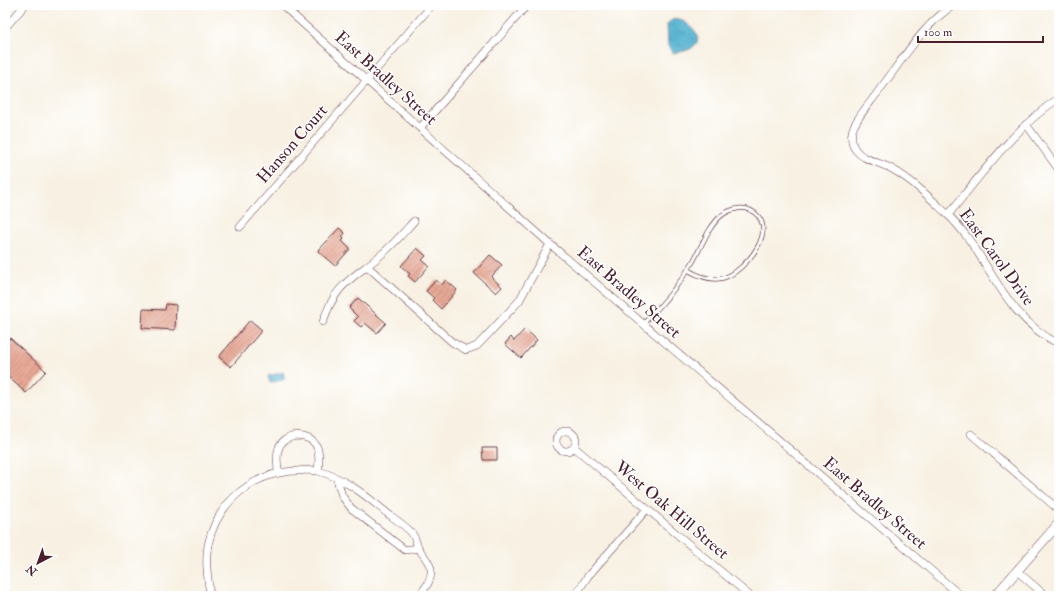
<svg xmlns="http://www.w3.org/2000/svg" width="1064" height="601" font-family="'IM FELL Double Pica',serif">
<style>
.water{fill:url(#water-ripples);stroke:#4d687d}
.building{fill:url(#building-hatch)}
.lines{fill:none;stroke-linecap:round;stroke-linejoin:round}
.service-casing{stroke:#643e47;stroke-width:5}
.minor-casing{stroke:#643e47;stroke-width:8}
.tertiary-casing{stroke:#643e47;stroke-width:10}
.service{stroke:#fff;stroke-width:3.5}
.minor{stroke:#fff;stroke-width:7}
.tertiary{stroke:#fff;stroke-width:9}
.labels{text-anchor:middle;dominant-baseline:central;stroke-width:3;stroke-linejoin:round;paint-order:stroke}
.street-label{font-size:17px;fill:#4a1f2b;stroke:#fff}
</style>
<defs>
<pattern id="water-ripples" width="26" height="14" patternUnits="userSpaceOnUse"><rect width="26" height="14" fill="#50b0cf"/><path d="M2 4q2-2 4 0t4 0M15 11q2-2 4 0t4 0" fill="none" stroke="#448fa8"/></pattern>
<pattern id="building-hatch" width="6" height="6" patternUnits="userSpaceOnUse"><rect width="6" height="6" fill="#e7a896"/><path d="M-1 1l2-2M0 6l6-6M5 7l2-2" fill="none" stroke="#bd887b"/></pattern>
</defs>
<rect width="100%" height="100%" fill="#fff"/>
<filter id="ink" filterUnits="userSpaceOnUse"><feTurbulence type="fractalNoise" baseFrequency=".025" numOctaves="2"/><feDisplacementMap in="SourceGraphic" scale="8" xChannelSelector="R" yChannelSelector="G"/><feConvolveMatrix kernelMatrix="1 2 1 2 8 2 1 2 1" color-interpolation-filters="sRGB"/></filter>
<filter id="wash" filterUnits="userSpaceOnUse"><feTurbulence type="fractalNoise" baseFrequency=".012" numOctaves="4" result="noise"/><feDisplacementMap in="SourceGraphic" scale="16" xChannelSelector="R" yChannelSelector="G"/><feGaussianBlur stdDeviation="0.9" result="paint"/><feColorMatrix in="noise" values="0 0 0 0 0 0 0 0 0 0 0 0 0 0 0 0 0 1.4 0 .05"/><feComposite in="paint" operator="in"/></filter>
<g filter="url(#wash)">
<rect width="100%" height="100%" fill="#f8f1e3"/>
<path class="water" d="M677,19C686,21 706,35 694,46C690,51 679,52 673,53L668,46L667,24L672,20Z
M283,372L285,379L270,383L268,376Z"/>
<g id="blocks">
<path class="building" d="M339,228L345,233L342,237L344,239L342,241L350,249L335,266L318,251Z
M417,248L426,256L422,260L429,266L415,282L408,276L410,274L401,266Z
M490,255L502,265L491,277L502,287L496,293L474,273Z
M436,280L442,285L446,280L457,290L441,309L432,300L434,298L426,291Z
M358,298L386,323L377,333L365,323L361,327L354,321L358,317L349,308Z
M166,304L176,305L175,330L142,328L143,309L165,310Z
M250,320L262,330L231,367L219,357Z
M525,329L537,340L521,358L505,344L511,337L514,341Z
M10,338L46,371L26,393L5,374V343Z
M482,448H497V460H483Z"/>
</g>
</g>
<g filter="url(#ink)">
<use href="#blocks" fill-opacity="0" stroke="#643e47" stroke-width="1"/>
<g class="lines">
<g class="service-casing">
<path id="service" d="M643,324C661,306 678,286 691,265C701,249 707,228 721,216C728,210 741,206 750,210C783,226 745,272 723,278C711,281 698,276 688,270"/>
</g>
<g class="minor-casing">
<path id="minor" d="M282,5L550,244L961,596
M954,5C923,24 902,61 880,89C872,101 860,113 854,126C852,130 851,136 852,141C852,147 858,154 864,157C873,162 883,164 892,169C912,180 929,197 946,213C990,254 1000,315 1059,344
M5,28L25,5
M1026,124L1059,170
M420,128L527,5
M948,215C981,175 1015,127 1059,98
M240,227L432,5
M367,266L452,342L466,350L477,346L519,301L550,244
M323,322C336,282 353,279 382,254C394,244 404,232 414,221
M556 441a10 10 0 1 1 20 0a10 10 0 1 1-20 0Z
M971,434L1059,510
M574,447L750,596
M278,473C278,466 276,457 278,451C281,433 309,431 317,447C320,455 319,463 318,471
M337,479L342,496L351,508L405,550L418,548
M1018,572L1046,596
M210,596C208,579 205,562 208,545C217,502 253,472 297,471C303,470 311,470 318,471C345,478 366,496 387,513C395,519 404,525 411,532C415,536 416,544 419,549C423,555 429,561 431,569C432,581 425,588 419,596
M575,596L588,576L647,509"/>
</g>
<g class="tertiary-casing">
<path id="tertiary" d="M995,596L1059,523"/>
</g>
<use href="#service" class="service"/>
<use href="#minor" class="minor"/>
<use href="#tertiary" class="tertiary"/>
</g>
</g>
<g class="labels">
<g class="street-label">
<text transform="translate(386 78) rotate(42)">East Bradley Street</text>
<text transform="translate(292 144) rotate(-49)">Hanson Court</text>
<text transform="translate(997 257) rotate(54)">East Carol Drive</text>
<text transform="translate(629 292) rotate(41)">East Bradley Street</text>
<text transform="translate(875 503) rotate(41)">East Bradley Street</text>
<text transform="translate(672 510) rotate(40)">West Oak Hill Street</text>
</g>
</g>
<rect width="1064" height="601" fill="none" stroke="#fff" stroke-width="20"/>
<g transform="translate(38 563) rotate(221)" stroke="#ffffff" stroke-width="3" paint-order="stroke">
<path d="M0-3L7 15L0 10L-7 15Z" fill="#4a1f2b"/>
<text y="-6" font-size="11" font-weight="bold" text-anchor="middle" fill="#4a1f2b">N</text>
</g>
<path d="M918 36v6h125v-6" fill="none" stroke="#4a1f2b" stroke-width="2"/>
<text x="924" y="36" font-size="12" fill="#4a1f2b" stroke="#ffffff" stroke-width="3" paint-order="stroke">100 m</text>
</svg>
